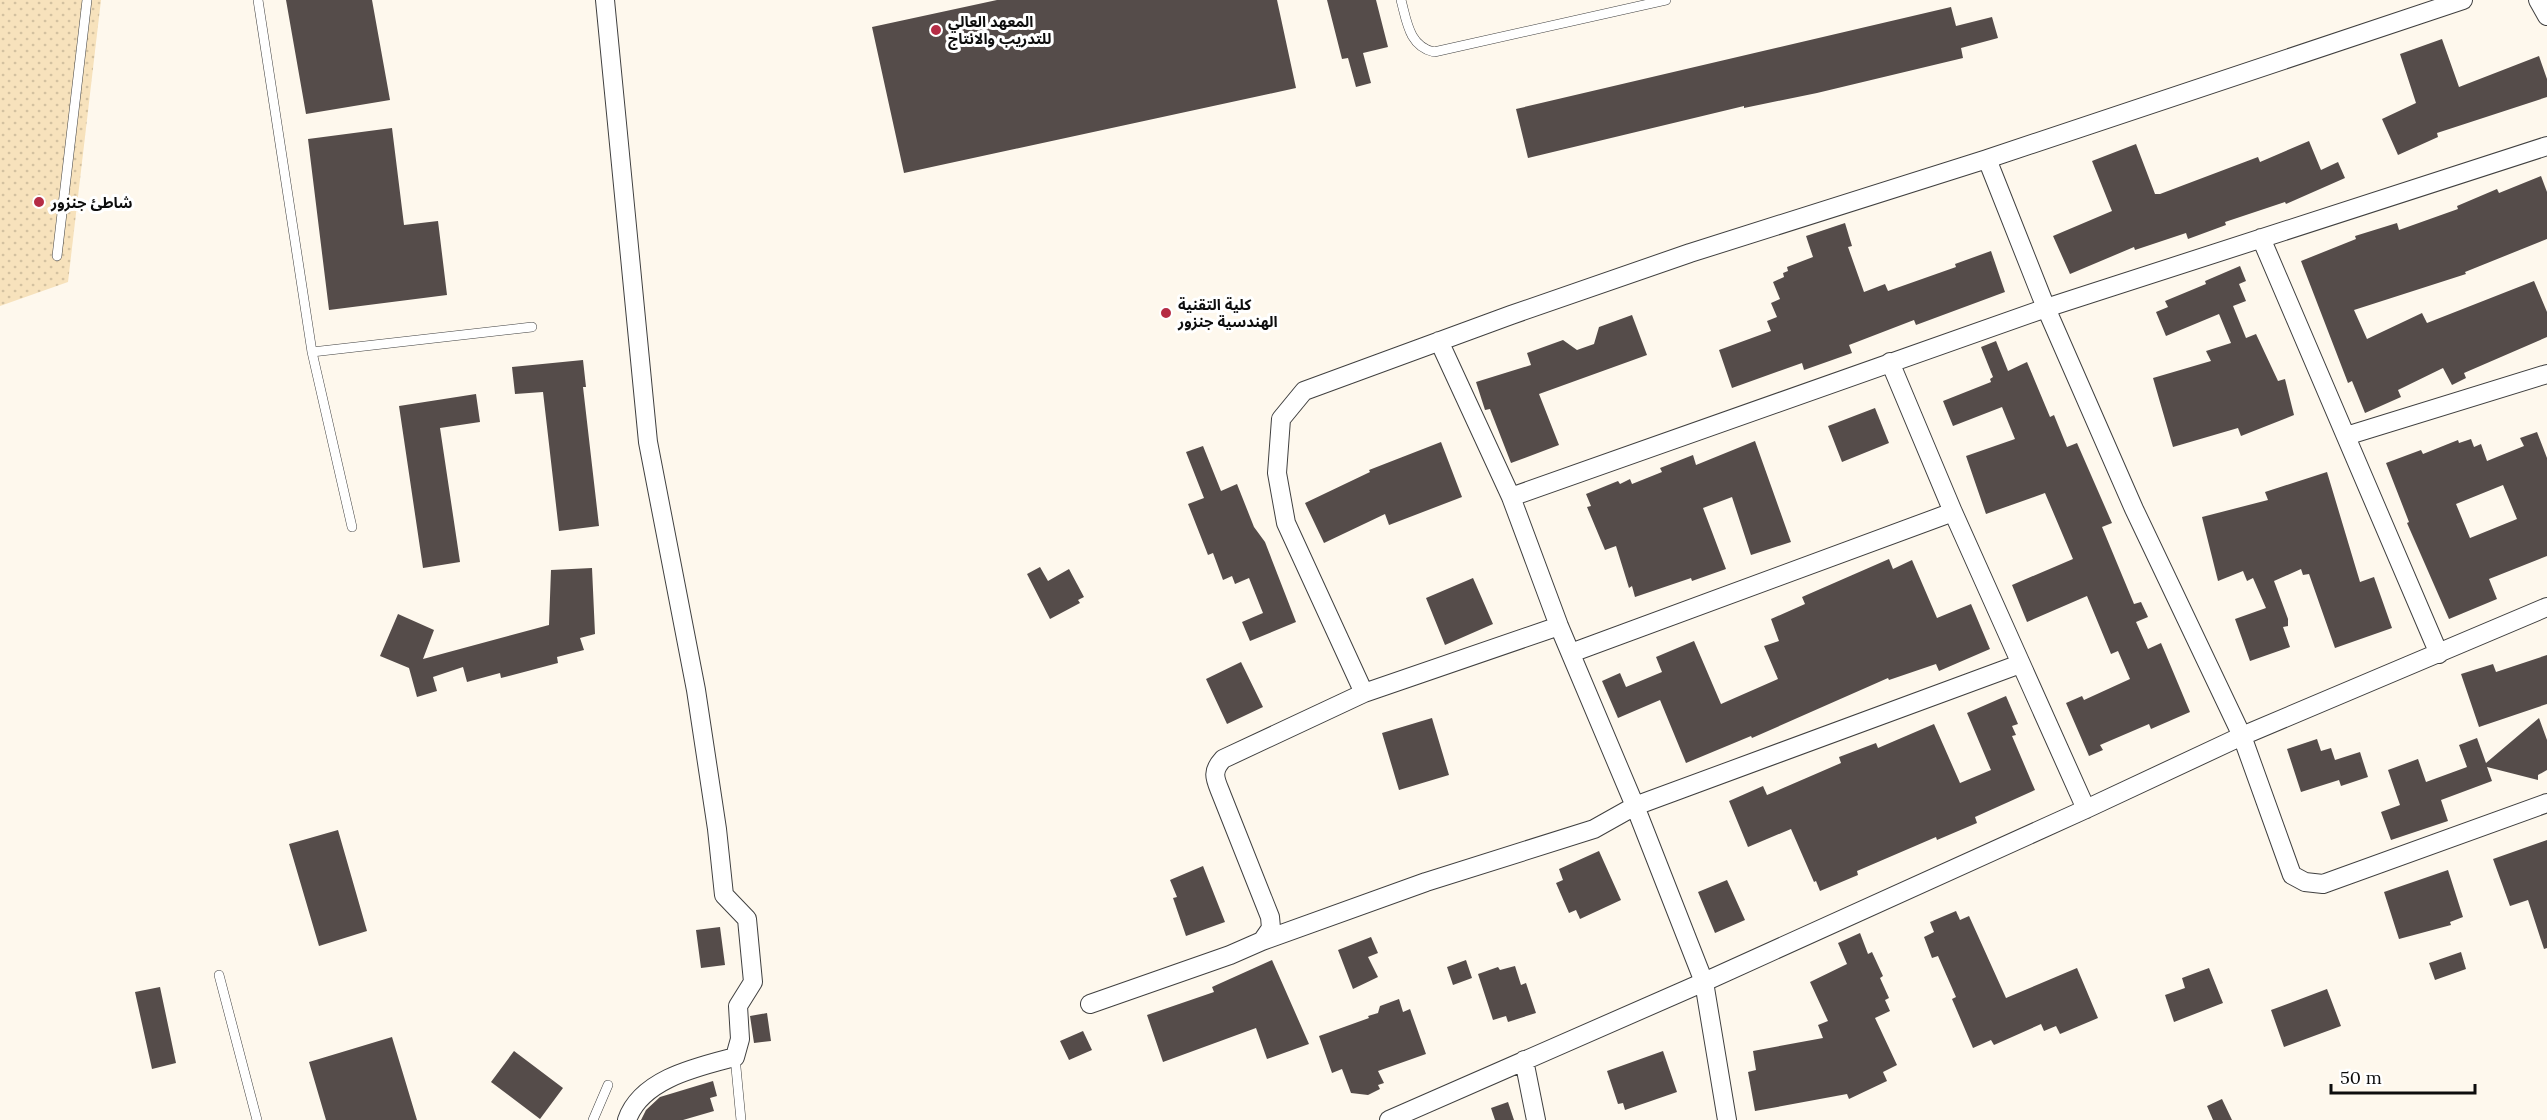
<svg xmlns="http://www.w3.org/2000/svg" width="2547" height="1120" font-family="Lora,'Noto Sans Arabic',serif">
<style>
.sand{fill:url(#sand-dots)}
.building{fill:#554c4a;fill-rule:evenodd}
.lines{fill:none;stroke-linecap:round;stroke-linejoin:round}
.lane-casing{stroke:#404040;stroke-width:10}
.street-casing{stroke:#404040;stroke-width:20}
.lane{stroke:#fff;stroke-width:9}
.street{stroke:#fff;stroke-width:18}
.poi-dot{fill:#b52c45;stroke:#fff;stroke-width:2}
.labels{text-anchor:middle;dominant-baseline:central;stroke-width:6;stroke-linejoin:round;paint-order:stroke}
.poi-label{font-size:15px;font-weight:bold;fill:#0d0d0d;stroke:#fff;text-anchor:start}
</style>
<defs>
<pattern id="sand-dots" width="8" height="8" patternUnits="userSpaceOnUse" patternTransform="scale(1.5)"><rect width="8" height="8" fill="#f7e2bc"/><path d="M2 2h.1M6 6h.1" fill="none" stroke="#d3c1a0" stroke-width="1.8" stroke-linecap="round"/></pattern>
</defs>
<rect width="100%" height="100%" fill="#fef8ed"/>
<path class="sand" d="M0,0H101L68,282L0,306Z"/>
<path class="building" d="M286,0H372L390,100L306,114Z
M997,0H1277L1296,88L904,173L872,27Z
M1327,0H1376L1388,47L1363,53L1371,83L1356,87L1348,58L1342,59Z
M1951,7L1956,26L1992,17L1998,38L1961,48L1963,58L1817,93L1744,108V106L1528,158L1516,109Z
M2442,39L2459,87L2539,56L2547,79V97L2437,133L2438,137L2398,155L2382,119L2416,103L2400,54Z
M392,128L404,225L438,221L447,295L329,310L308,139Z
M2309,141L2321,170L2338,162L2345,178L2286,204L2285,202L2225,222L2226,225L2188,239L2186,233L2135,250L2134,247L2070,274L2053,236L2112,211L2092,161L2136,144L2155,194H2160L2258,157L2260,162Z
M2541,176L2547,192V239L2465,272L2466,274L2354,310L2367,339L2422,313L2427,323L2534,281L2547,312V337L2464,373L2466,378L2452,385L2443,368L2398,390L2401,397L2365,413L2352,381L2348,383L2301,261L2356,239L2355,236L2397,223L2399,230L2458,209L2457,206L2497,189L2499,193Z
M1845,223L1852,246L1848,247L1864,292L1885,284L1888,291L1956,267L1955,264L1991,251L2005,292L1916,325L1914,320L1849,345L1852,353L1804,370L1802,363L1732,388L1719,350L1771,331L1767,321L1777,317L1771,303L1780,299L1773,282L1784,277L1783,273L1788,271L1787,267L1813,257L1806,236Z
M2240,266L2246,281L2239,284L2246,301L2233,306L2246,338L2256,334L2278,381L2285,379L2294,415L2241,436L2238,428L2173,447L2153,378L2211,361L2206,351L2231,343L2219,314L2166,336L2156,312L2168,307L2165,301L2206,284L2205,281Z
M1632,315L1647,355L1539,394L1559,445L1511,463L1490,409L1485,410L1476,382L1531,365L1527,353L1563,340L1577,350L1594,344L1599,327Z
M1996,341L2008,371L2027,362L2050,417L2054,415L2067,447L2077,443L2112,523L2102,527L2134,604L2141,602L2148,617L2136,622L2148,649L2161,643L2190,712L2151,729L2149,724L2100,745L2103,750L2089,756L2066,703L2082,696L2084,700L2130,679L2118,651L2111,654L2087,596L2027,622L2012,585L2073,559L2045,493L1986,514L1966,456L2015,439L2002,407L1953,426L1943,401L1991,382L1990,379L1993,377L1981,347Z
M583,360L586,387H583L599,526L559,531L543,392L515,394L512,367Z
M476,394L480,422L440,428L460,562L423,568L399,406Z
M1875,408L1889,443L1842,462L1828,426Z
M2537,432L2547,458V556L2489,579L2497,599L2449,619L2407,523L2409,522L2386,463L2421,450L2423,454L2458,440L2459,443L2471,439L2474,447L2481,444L2487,461L2524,446L2520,438ZM2503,485L2517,519L2470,538L2456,504Z
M1755,441L1791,542L1751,555L1732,497L1703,508L1726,569L1692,581L1691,578L1635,597L1632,586L1629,588L1616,546L1605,550L1587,507L1591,506L1586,494L1618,481L1620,484L1630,479L1632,484L1662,472L1660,468L1693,455L1696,465Z
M1441,442L1462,497L1389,525L1385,514L1324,543L1305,503L1370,472L1369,470Z
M1203,446L1221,491L1237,484L1254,527L1265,542L1296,622L1250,641L1242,622L1263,613L1249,578L1235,584L1232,576L1223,580L1213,553L1208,555L1188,504L1204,498L1186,452Z
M2327,472L2360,582L2374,577L2392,628L2335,648L2309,574L2303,575L2301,569L2274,581L2288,619V626L2283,627L2290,647L2250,661L2235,619L2266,608L2253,578L2247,581L2243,571L2218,581L2202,517L2268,500L2265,492Z
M1889,559L1893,569L1912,560L1937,618L1971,604L1990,649L1939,671L1936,664L1889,680L1888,678L1752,738L1751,736L1686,763L1660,700L1618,718L1602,681L1620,673L1626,687L1662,672L1656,657L1694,641L1721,704L1778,679L1764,646L1779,641L1771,619L1805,604L1802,597Z
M1040,567L1048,581L1069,569L1084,597L1078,600L1080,603L1050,619L1027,574Z
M592,568L595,634L580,638L584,650L557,657L558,663L501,678L500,673L467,682L463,667L433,677L437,691L417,697L409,668L380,656L398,614L434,630L423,659L549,625L551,570Z
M1473,578L1493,624L1445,645L1426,598Z
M2547,655V704L2479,727L2461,674L2493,664L2496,672Z
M1241,662L1263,707L1227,724L1206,679Z
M2006,696L2018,724L2012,726L2016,735L2012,736L2035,790L1975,817L1977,823L1937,840L1936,837L1857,871L1858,875L1820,891L1816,881L1814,882L1791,829L1748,847L1729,801L1763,786L1767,795L1841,763L1839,757L1876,743L1878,748L1934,724L1960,783L1991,770L1967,713Z
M1432,718L1449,775L1399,790L1382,733Z
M2539,718L2547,740V770L2538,775V780L2487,767L2492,781L2441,800L2448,821L2391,840L2381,812L2400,805L2388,770L2418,759L2426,782L2467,767L2459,745L2477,738L2486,763Z
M2317,739L2321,751L2331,748L2335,760L2360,752L2368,777L2341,786L2339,780L2301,792L2287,749Z
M338,830L367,931L319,946L289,844Z
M2547,840V948L2544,949L2528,900L2510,906L2493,859Z
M1599,851L1621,900L1580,919L1576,910L1569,913L1556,883L1563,880L1559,869Z
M1203,866L1225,922L1186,936L1173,898L1177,897L1170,880Z
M2448,870L2463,917L2450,922L2451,925L2399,939L2384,892Z
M1727,880L1745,920L1715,933L1698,892Z
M1956,911L1960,920L1969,916L2006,998L2077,968L2098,1018L2060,1034L2056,1026L2044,1031L2041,1024L1994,1045L1991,1040L1973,1048L1952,999L1956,997L1938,956L1932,958L1924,937L1934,932L1930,922Z
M720,927L725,965L701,968L696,930Z
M1860,933L1868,954L1872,952L1883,976L1880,978L1889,998L1885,1000L1890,1011L1875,1018L1897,1065L1883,1072L1887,1081L1849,1099L1847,1094L1755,1111L1748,1072L1756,1070L1753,1051L1823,1038L1818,1025L1828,1021L1810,982L1847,964L1838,943Z
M1371,937L1378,953L1368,957L1378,977L1353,989L1338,950Z
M2461,952L2466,969L2435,980L2429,963Z
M1272,960L1309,1044L1267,1059L1256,1028L1163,1062L1147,1015L1214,992L1212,987Z
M1466,960L1472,978L1453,985L1447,967Z
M1515,966L1521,985L1526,983L1536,1013L1508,1022L1506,1016L1493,1020L1478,974L1498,967L1500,970Z
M2209,968L2223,1003L2174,1022L2165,995L2185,988L2182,978Z
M160,987L176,1063L152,1069L135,992Z
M2327,989L2341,1026L2284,1047L2271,1010Z
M1399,999L1403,1012L1410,1009L1426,1054L1378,1071L1384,1083L1378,1085L1380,1089L1368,1095L1351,1093L1342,1069L1332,1073L1319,1036L1369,1018L1368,1016L1378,1013L1380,1006Z
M767,1013L771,1041L754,1043L750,1016Z
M1083,1031L1092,1050L1069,1060L1060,1041Z
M392,1037L417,1120H326L309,1062Z
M514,1051L563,1088L540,1119L491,1082Z
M1663,1051L1677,1092L1625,1110L1623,1103L1618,1104L1607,1071Z
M713,1081L717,1096L710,1098L714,1111L683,1120H641L646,1110L660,1097Z
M2222,1099L2232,1120H2213L2207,1106Z
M1508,1102L1514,1120H1495L1491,1108Z"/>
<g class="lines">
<g class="lane-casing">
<path id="lane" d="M258,0L312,352L352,527
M1401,0C1407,22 1409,46 1434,52L1666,0
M57,256L87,0
M312,352L532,327
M219,975L257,1120
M735,1057L741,1120
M593,1120L608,1085"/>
</g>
<g class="street-casing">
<path id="street" d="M605,0L648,442L696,690L717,829L724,895L747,919L753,982L738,1006L740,1039L735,1057C697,1067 641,1079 627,1120
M2463,0L1987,159L2046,308L2134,509L2242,736L2292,875L2305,882L2323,884L2547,803
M2538,0L2547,16
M2261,238L2439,654
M1439,341L1511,497
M1890,362L1953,512L2086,809
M2346,436L2547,374
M1571,653L1953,512
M1364,693L1559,626
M1262,941L1426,882L1594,829L1635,806L2020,664
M1090,1004L1230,955L1262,941L1271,928L1270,917L1222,796C1216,780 1210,773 1223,759L1364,693L1286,523L1277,473L1281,419L1304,391L1511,315L1690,253L1987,159
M1524,1060L1536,1120
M1389,1120L1704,982L2086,809L2242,736L2547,607
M1727,1120L1704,982L1635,806L1559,626L1511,497L2046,308L2547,146"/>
</g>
<use href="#lane" class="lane"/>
<use href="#street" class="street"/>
</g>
<g class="poi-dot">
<circle cx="936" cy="30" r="6"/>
<circle cx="39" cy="202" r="6"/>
<circle cx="1166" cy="313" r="6"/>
</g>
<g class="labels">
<g class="poi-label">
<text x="948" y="21">المعهد العالي<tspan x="948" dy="17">للتدريب والانتاج</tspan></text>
<text x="51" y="202">شاطئ جنزور</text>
<text x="1178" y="304">كلية التقنية<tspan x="1178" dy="17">الهندسية جنزور</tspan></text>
</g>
</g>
<path d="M2331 1084v9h144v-9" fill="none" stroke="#0d0d0d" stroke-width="3"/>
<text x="2340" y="1084" font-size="18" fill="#0d0d0d" stroke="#ffffff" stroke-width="4.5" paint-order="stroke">50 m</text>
</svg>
